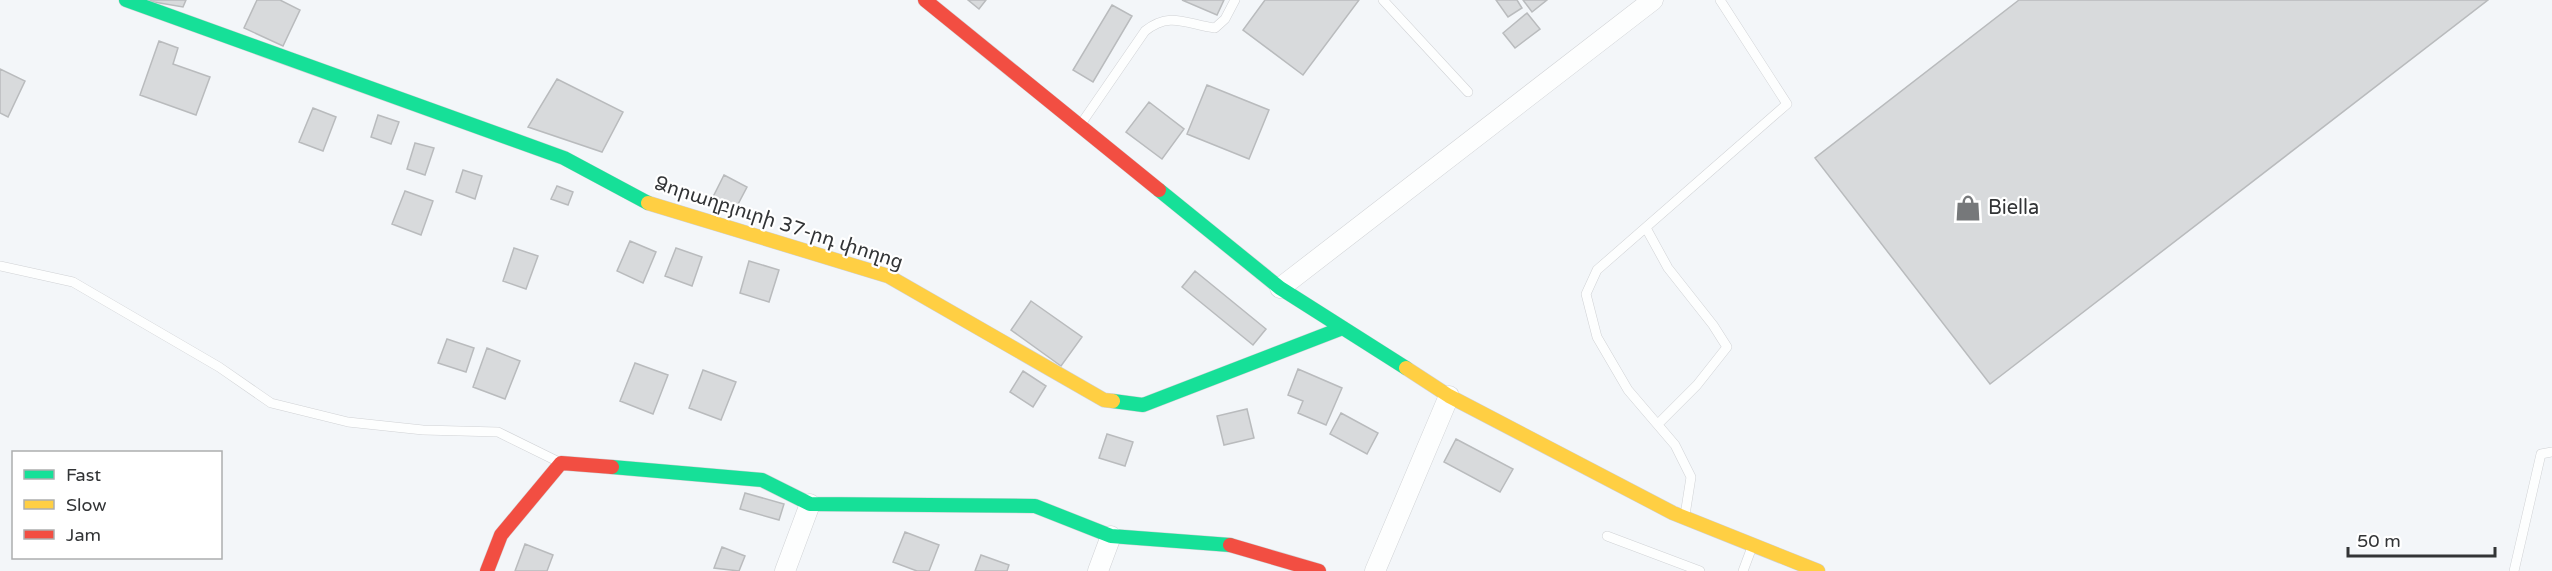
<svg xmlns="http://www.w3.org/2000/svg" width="2552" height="571" font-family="'Varela Round','Noto Sans Armenian',sans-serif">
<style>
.building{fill:#d8dadc;stroke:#b9bbbd;stroke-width:1.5}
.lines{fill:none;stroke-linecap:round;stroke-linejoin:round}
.lane-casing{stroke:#d0d2d5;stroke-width:10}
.street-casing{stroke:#d0d2d5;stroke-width:21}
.fast-casing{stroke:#d0d2d5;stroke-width:15}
.slow-casing{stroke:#d0d2d5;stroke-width:15}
.jam-casing{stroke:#d0d2d5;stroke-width:15}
.lane{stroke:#fdfefe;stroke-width:9}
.street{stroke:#fdfefe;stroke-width:20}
.fast{stroke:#16e098;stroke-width:14}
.slow{stroke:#ffcf43;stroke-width:14}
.jam{stroke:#f24e42;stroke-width:14}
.labels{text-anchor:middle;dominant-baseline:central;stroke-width:4.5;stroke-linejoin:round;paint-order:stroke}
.poi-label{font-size:20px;fill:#323436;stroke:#fff;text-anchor:start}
.street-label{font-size:20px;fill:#323436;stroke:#fff}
</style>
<rect width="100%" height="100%" fill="#f3f6f9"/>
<path class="building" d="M142,0H186L183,7Z
M257,0H280L300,10L283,46L244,28Z
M968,0H986L979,9Z
M1182,0H1224L1217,15Z
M1265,0H1359L1303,75L1243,30Z
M1496,0H1517L1522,8L1508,17Z
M1523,0H1547L1532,12Z
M2019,0H2488L1990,384L1815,158Z
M1112,5L1132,16L1093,82L1073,70Z
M1527,13L1540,29L1515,48L1503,33Z
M159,41L178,48L173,64L210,77L196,115L140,95Z
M0,69L25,81L8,117L0,113Z
M557,79L623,112L602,152L528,127Z
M1207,85L1269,110L1249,159L1187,134Z
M1149,102L1184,129L1162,159L1126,132Z
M313,108L336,117L323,151L299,142Z
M378,115L399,122L391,144L371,137Z
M415,143L434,148L425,175L407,169Z
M463,170L482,176L475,199L456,192Z
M724,175L747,187L736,208L713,197Z
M557,186L573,192L568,205L551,199Z
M405,191L433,201L421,235L392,224Z
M630,241L656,252L643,283L617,271Z
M514,248L538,256L526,289L503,281Z
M676,248L702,257L692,286L665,276Z
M749,261L779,270L769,302L740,293Z
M1195,271L1266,329L1253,345L1182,287Z
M1031,301L1082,337L1061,366L1011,330Z
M447,339L474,348L466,372L438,363Z
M487,348L520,361L505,399L473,387Z
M635,363L668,375L653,414L620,401Z
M1298,369L1342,388L1326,425L1298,413L1303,401L1288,395Z
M703,370L736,382L721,420L689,408Z
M1023,371L1046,386L1033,407L1010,392Z
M1247,409L1254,438L1224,445L1217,416Z
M1341,413L1378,433L1367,454L1330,434Z
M1107,434L1133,442L1125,466L1099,458Z
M1456,439L1513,469L1500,492L1444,462Z
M745,493L784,504L779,520L740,509Z
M905,532L939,545L929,571H917L893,562Z
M525,544L553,555L547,571H515Z
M722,547L745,556L739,571L714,568Z
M981,555L1009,565L1007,571H975Z"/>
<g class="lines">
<g class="lane-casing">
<path id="lane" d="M1383,0L1468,92
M1081,124L1145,31C1170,11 1186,24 1215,28L1225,19L1235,0
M1646,228L1668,268L1713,325L1727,347L1697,385L1658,424
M0,266L73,282L219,367L271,403L348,422L423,430L498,432L559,462
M1685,515L1691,477L1675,445L1628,390L1597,337L1586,294L1597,270L1787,104L1720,0
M1607,536L1700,571
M1743,571L1752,547
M2514,571L2541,454L2552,452"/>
</g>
<g class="street-casing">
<path id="street" d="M1280,288L1653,0
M785,571L810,504
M1098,571L1111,536
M1375,571L1449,396"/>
</g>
<g class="fast-casing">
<path id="fast" d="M126,0L564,158L648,203
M1159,190L1280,288L1406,368
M1113,401L1143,405L1340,329
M612,467L762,480L810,504L1035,506L1111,536L1230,545"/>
</g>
<g class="slow-casing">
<path id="slow" d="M648,203L888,276L1104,400L1113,401
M1406,368L1449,396L1673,513L1818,571"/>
</g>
<g class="jam-casing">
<path id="jam" d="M925,0L1159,190
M1230,545L1319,571
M487,571L501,535L561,463L612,467"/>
</g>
<use href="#lane" class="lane"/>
<use href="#street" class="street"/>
<use href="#fast" class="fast"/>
<use href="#slow" class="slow"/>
<use href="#jam" class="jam"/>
</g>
<defs>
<g id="shop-bare" transform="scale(2.07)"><path d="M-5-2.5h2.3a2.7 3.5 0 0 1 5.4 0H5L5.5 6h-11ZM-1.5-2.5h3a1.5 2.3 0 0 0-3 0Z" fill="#76787a" stroke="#fff" stroke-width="2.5" paint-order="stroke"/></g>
</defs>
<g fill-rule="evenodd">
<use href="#shop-bare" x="1968" y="208"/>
</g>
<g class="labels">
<g class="poi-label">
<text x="1988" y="208">Biella</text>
</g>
<g class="street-label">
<text transform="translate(779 223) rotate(18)">Ձորաղբյուրի 37-րդ փողոց</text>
</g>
</g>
<rect x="12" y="451" width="210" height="108" fill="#ffffff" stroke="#adaeaf" stroke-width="1.5"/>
<rect x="24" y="470" width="30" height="9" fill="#16e098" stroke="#adaeaf" stroke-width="1.5"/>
<text x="66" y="481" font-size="18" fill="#323436">Fast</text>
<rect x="24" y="500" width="30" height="9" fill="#ffcf43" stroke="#adaeaf" stroke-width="1.5"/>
<text x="66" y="511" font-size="18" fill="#323436">Slow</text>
<rect x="24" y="530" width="30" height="9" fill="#f24e42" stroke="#adaeaf" stroke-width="1.5"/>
<text x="66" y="541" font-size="18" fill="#323436">Jam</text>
<path d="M2348 547v9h147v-9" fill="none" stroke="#323436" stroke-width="3"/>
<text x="2357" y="547" font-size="18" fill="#323436" stroke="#ffffff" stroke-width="4.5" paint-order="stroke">50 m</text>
</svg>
